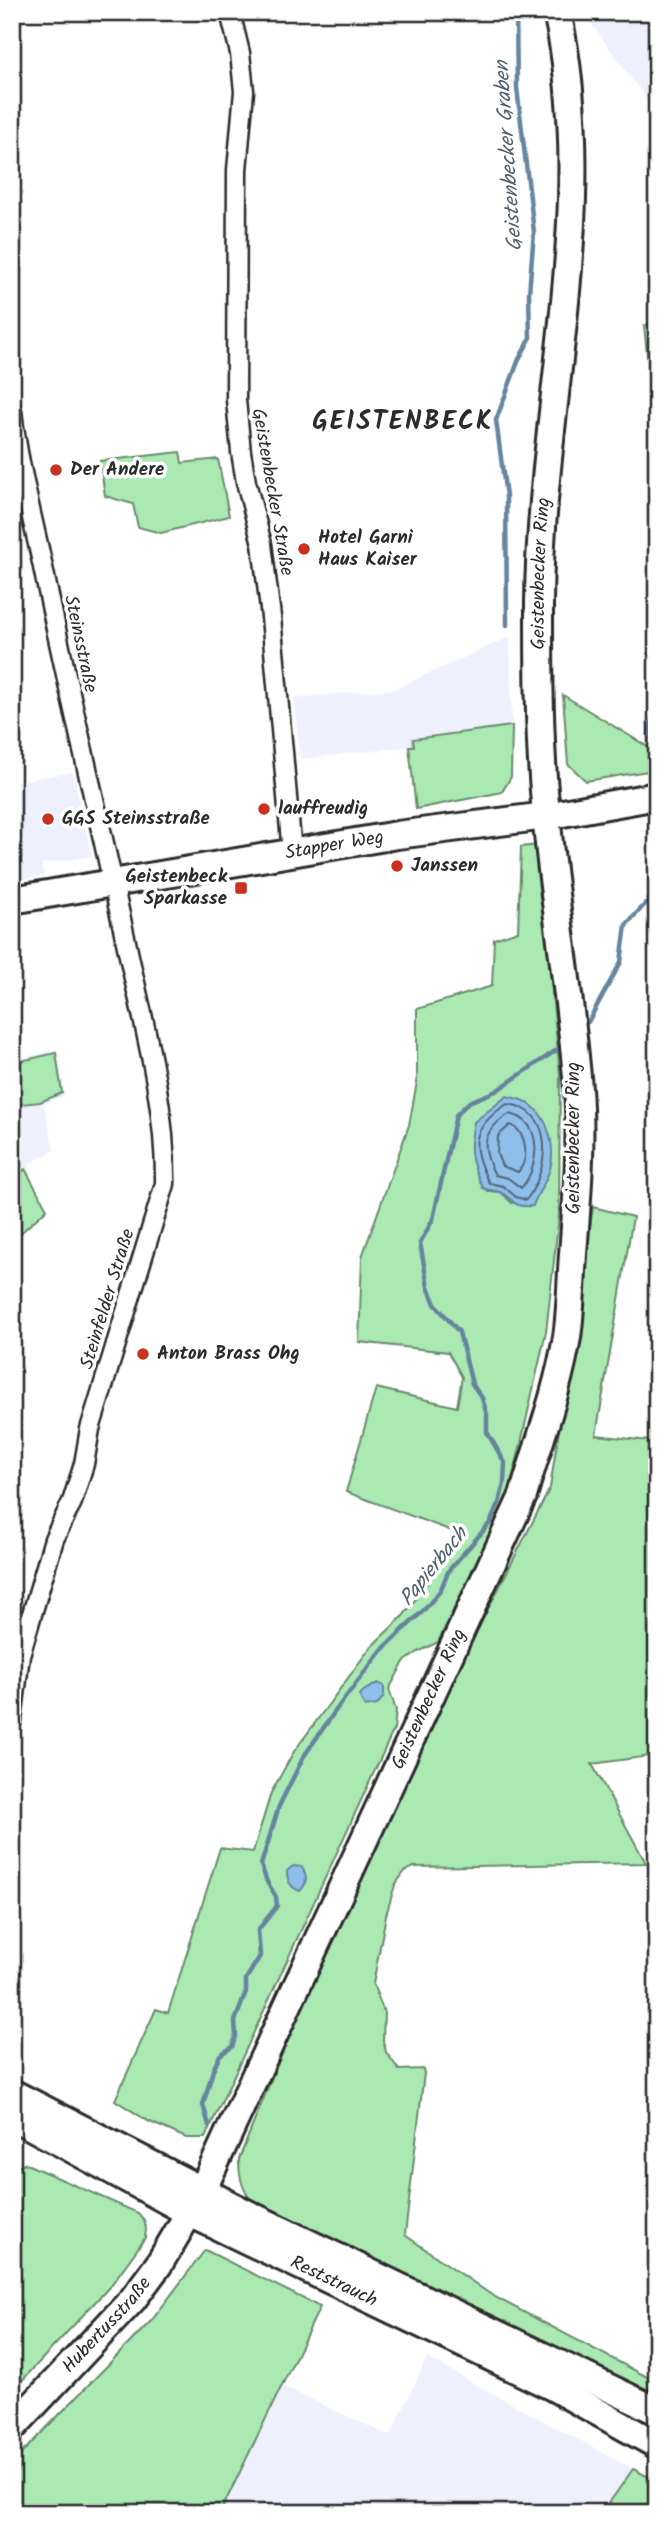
<svg xmlns="http://www.w3.org/2000/svg" width="669" height="2525" font-family="Kalam,sans-serif">
<style>
.built{fill:#eef1fd}
.green{fill:#aaeab2;stroke:#6a8a6e;stroke-width:2;fill-rule:evenodd}
.water{fill:#8ebfea;stroke:#66849e;stroke-width:2}
.lines{fill:none;stroke-linecap:round;stroke-linejoin:round}
.shore{stroke:#536677;stroke-width:2}
.stream{stroke:#66849e;stroke-width:4.5}
.street-casing{stroke:#2b2b2b;stroke-width:23}
.secondary-casing{stroke:#2b2b2b;stroke-width:32}
.street{stroke:#fff;stroke-width:18}
.secondary{stroke:#fff;stroke-width:26}
.poi-dot{fill:#c8321e;stroke:#fff;stroke-width:2.5}
.labels{text-anchor:middle;dominant-baseline:central;stroke-width:7;stroke-linejoin:round;paint-order:stroke}
.poi-label{font-size:19px;font-weight:bold;fill:#2b2b2b;stroke:#fff;text-anchor:start}
.street-label{font-size:19px;fill:#2b2b2b;stroke:#fff}
.water-label{font-size:21px;font-style:italic;fill:#4e5f6e;stroke:#fff}
.district-label{font-size:26px;font-weight:bold;letter-spacing:2px;fill:#2b2b2b;stroke:#fff}
</style>
<rect width="100%" height="100%" fill="#fff"/>
<filter id="ink" filterUnits="userSpaceOnUse"><feTurbulence type="fractalNoise" baseFrequency=".0143" numOctaves="2"/><feDisplacementMap in="SourceGraphic" scale="14" xChannelSelector="R" yChannelSelector="G"/><feConvolveMatrix kernelMatrix="1 2 1 2 8 2 1 2 1" color-interpolation-filters="sRGB"/></filter>
<g filter="url(#ink)">
<path class="built" d="M583,12H657V114Z
M510,637L512,726L414,739V746L300,759L294,698L394,689Z
M73,772L92,856L41,864L44,876L12,881V782Z
M57,1049L65,1095L44,1104L54,1150L29,1164L32,1186L12,1227V1061Z
M427,2358L633,2469L602,2513H220L282,2386L390,2436Z"/>
<path class="green" d="M657,321V376L649,372L644,326Z
M180,452L182,463L218,459L229,516L161,533L138,527L133,504L105,496L100,461Z
M563,695L651,749C656,756 660,763 654,770L586,781L568,764Z
M512,726L511,777L502,792L416,809L409,746H414L413,739Z
M538,845L560,1075L559,1215L546,1332L518,1456L508,1493L491,1532L438,1642L418,1652L404,1662L389,1689L396,1710L394,1729L205,2138H186L148,2121L115,2100L156,2009L168,2013L220,1848L253,1852L271,1793L293,1753L370,1648L403,1616L463,1535L346,1492L376,1388L457,1407L462,1377L448,1352L359,1342L362,1257L409,1125L417,1082V1009L492,986L494,939L518,931L521,847ZM550,1136C552,1161 550,1173 537,1195L512,1203L501,1192L488,1191Z
M56,1053L62,1093L40,1102L12,1105V1063Z
M25,1169L47,1209L12,1241V1181Z
M593,1207L633,1217L596,1435L657,1442V1755L592,1764L646,1863L414,1867L405,1871L395,1885L386,1915L373,1984L384,2012L383,2041L386,2052L399,2070L423,2069L424,2073L405,2235L493,2296L657,2382L655,2397L250,2199C241,2186 239,2175 239,2159L297,2016L464,1656L550,1488Z
M24,2163L138,2213L144,2220L146,2229L145,2238L133,2255L111,2285L17,2386L12,2383V2171Z
M205,2250L320,2307L220,2513H12V2463L152,2320Z
M633,2469L657,2481V2513H602Z"/>
<path class="water" d="M507,1096C513,1098 522,1099 528,1103C550,1117 558,1152 547,1177C543,1187 536,1195 533,1206C511,1208 515,1199 500,1192C494,1190 489,1191 483,1188C470,1161 468,1151 474,1122Z
M378,1683L384,1686V1696L377,1705L365,1707L359,1695L365,1690Z
M293,1866L302,1867C307,1877 308,1883 300,1891C291,1888 287,1880 287,1871Z"/>
<g class="lines">
<path class="shore" d="M507,1104C557,1109 549,1171 526,1200L516,1197L503,1186L489,1183C469,1145 471,1128 507,1104Z
M509,1114C544,1119 540,1168 521,1188L508,1178L495,1175C480,1147 482,1131 509,1114Z
M510,1125C527,1131 530,1159 518,1172L502,1166L497,1154L498,1136Z"/>
<path class="stream" d="M507,625L506,496L496,420L519,359L530,339L529,293L534,232L517,88L516,12
M652,754L650,728L657,699
M588,1022L621,962L626,925L657,891
M209,2125L203,2105L213,2070L220,2055L232,2047L236,2036L235,2021L246,1992V1979L260,1956L258,1930L277,1906L276,1897L267,1882L261,1865L279,1806L304,1756L338,1707L381,1651L424,1610L440,1591L449,1570L490,1523L499,1503L504,1483L505,1463L487,1432V1415L482,1398L472,1384L459,1332L435,1304L428,1287L420,1243L433,1219L456,1115L469,1102L496,1091L561,1047"/>
<g class="street-casing">
<path id="street" d="M230,12L240,53L244,91L237,170L236,400L241,452L246,482L262,544L271,617L292,853
M12,411C18,465 33,519 44,572C71,704 103,834 131,965C147,1037 166,1109 165,1184L90,1429L84,1464L72,1502L54,1539L20,1655L12,1720"/>
</g>
<g class="secondary-casing">
<g id="secondary">
<path id="s1" d="M12,900L397,835L546,816L657,796"/>
<path d="M12,2093L254,2217L657,2411"/>
<path id="s2" d="M12,2116L190,2213L551,2386L657,2445"/>
<path id="s3" d="M12,2428L133,2299L159,2264L202,2191L523,1496C538,1444 558,1391 567,1337C571,1310 571,1281 573,1254C577,1200 582,1144 578,1089C571,997 554,905 546,813C539,744 539,673 539,603C540,408 600,205 557,12"/>
</g>
</g>
<use href="#street" class="street"/>
<use href="#secondary" class="secondary"/>
</g>
</g>
<g class="poi-dot">
<circle cx="56" cy="470" r="7"/>
<circle cx="304" cy="549" r="7"/>
<circle cx="264" cy="809" r="7"/>
<circle cx="48" cy="819" r="7"/>
<circle cx="397" cy="866" r="7"/>
<rect x="234" y="881" width="14" height="14" rx="3.5"/>
<circle cx="143" cy="1354" r="7"/>
</g>
<g class="labels">
<g class="poi-label">
<text x="70" y="470">Der Andere</text>
<text x="318" y="538">Hotel Garni<tspan x="318" dy="22">Haus Kaiser</tspan></text>
<text x="278" y="809">lauffreudig</text>
<text x="62" y="819">GGS Steinsstraße</text>
<text x="411" y="866">Janssen</text>
<text x="227" y="877" text-anchor="end">Geistenbeck<tspan x="227" dy="22">Sparkasse</tspan></text>
<text x="157" y="1354">Anton Brass Ohg</text>
</g>
<g class="street-label">
<text transform="translate(272 492) rotate(80)">Geistenbecker Straße</text>
<text stroke="none"><textPath href="#s3" startOffset="2002">Geistenbecker Ring</textPath></text>
<text transform="translate(80 644) rotate(78)">Steinsstraße</text>
<text stroke="none"><textPath href="#s1" startOffset="327">Stapper Weg</textPath></text>
<text transform="translate(574 1138) rotate(-90)">Geistenbecker Ring</text>
<text transform="translate(108 1299) rotate(-73)">Steinfelder Straße</text>
<text stroke="none"><textPath href="#s3" startOffset="847">Geistenbecker Ring</textPath></text>
<text stroke="none"><textPath href="#s2" startOffset="362">Reststrauch</textPath></text>
<text stroke="none"><textPath href="#s3" startOffset="140">Hubertusstraße</textPath></text>
</g>
<g class="water-label">
<text transform="translate(509 156) rotate(-94)">Geistenbecker Graben</text>
<text transform="translate(434 1567) rotate(-51)">Papierbach</text>
</g>
<g class="district-label">
<text x="403" y="422">GEISTENBECK</text>
</g>
</g>
<rect width="669" height="2525" fill="none" stroke="#fff" stroke-width="42"/>
<rect x="21" y="21" width="627" height="2483" fill="none" stroke="#2b2b2b" stroke-width="2.5" filter="url(#ink)"/>
</svg>
